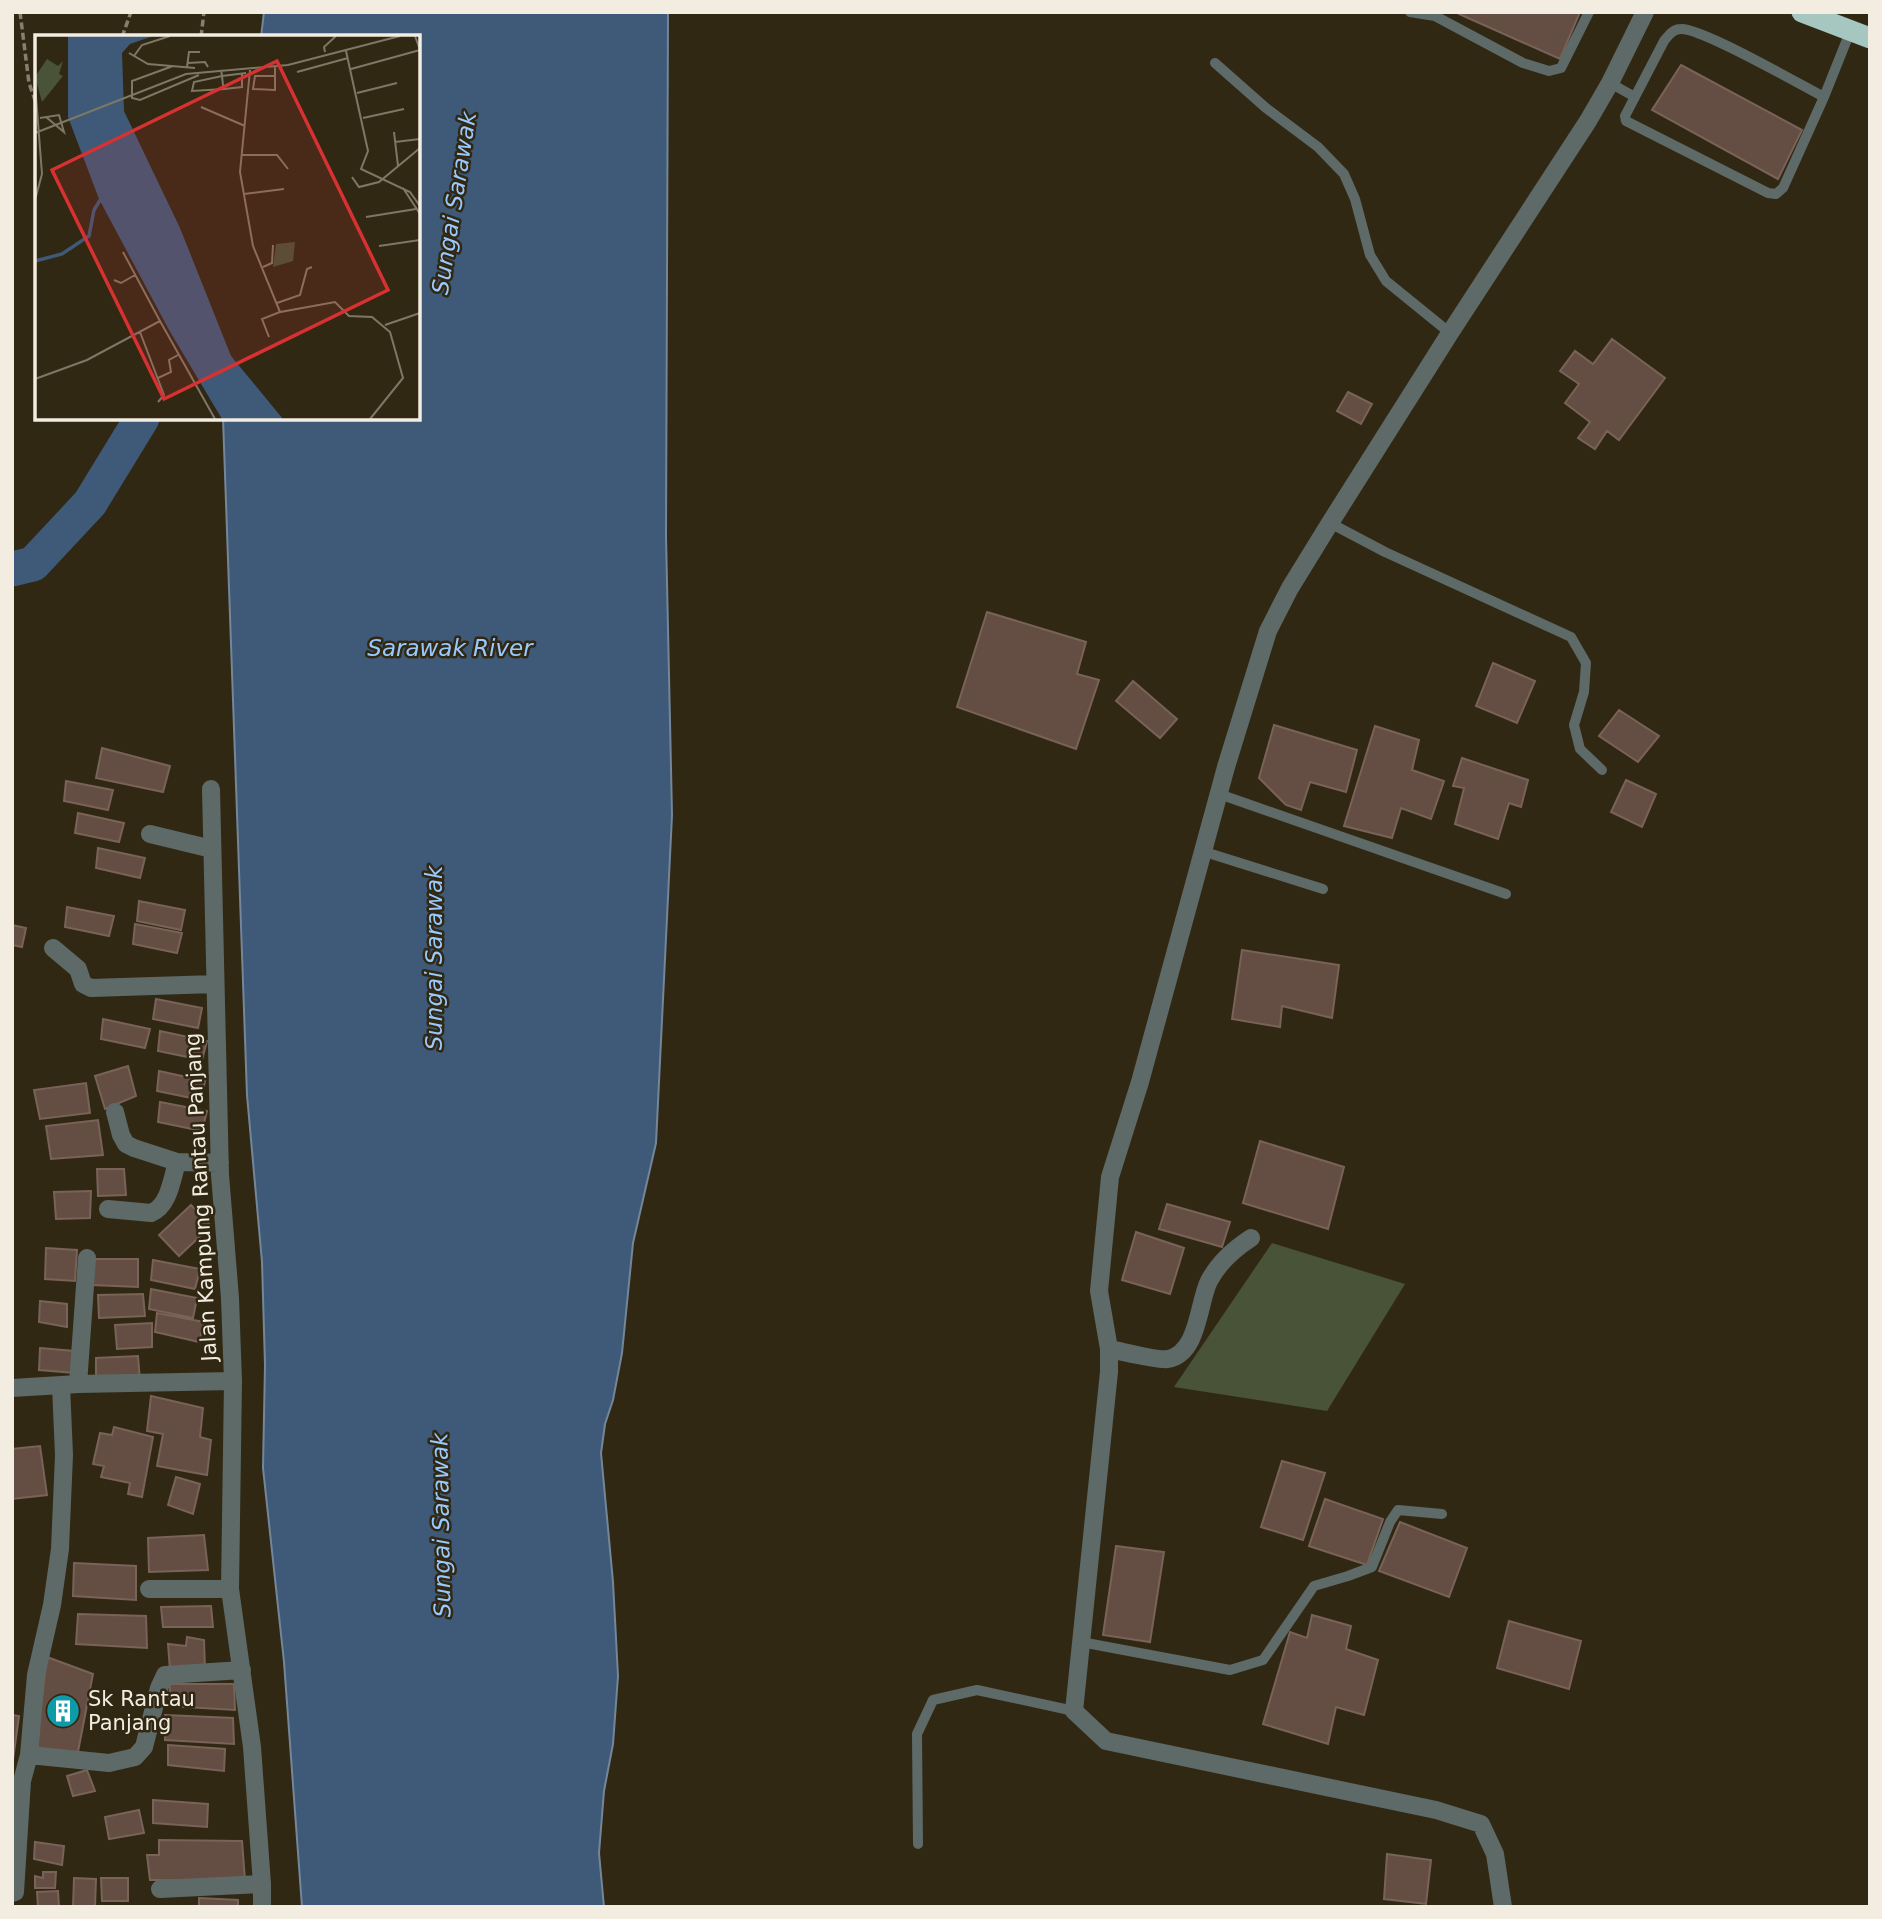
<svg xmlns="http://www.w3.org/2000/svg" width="1882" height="1919" font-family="'DejaVu Sans',sans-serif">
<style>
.green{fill:#485338}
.water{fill:#3e5a78;stroke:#748698;stroke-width:2}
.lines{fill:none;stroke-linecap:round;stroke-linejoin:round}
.river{stroke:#3e5a78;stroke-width:35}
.building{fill:#644e43;stroke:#796257;stroke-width:2}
.path{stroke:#867e6e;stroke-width:3.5;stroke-dasharray:7 3.5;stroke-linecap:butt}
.lane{stroke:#5e6a68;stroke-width:10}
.street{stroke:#5e6a68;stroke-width:18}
.highway{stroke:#a6c6c0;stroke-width:21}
.labels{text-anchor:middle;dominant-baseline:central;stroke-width:5;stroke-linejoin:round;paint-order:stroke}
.street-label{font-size:21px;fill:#f3ede1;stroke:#312814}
.poi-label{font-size:21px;fill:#f3ede1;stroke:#312814;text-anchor:start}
.water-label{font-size:23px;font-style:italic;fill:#99c9fd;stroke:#312814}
.inset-river{fill:none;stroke:#3e5a78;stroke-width:3.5}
.inset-road{fill:none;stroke:#7f7766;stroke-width:2}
.view{fill:#d73231;fill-opacity:0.15;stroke:#d73231;stroke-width:3.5}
.inset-edge{fill:none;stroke:#f3ede1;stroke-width:3.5}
</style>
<rect width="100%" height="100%" fill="#312814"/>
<path class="green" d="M1272,1243L1405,1284L1327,1411L1174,1387Z"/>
<path class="water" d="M264,12H668L666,536L672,815L656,1143L633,1243L622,1353L613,1400L605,1424L601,1453L613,1582L618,1676L613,1744L604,1791L599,1853L604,1907H302L284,1662L263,1468L265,1365L262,1262L247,1095L223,418H418V37H261Z"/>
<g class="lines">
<path class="river" d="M12,569L33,564L90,503L142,418"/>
</g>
<path class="building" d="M1460,12H1580L1560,59L1459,14Z
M1681,65L1802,130L1778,179L1652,110Z
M1612,339L1665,378L1619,440L1607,431L1595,449L1578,438L1590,422L1565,403L1579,384L1560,371L1575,351L1593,364Z
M1348,392L1372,404L1361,424L1337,411Z
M987,612L1086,642L1077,674L1099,680L1076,749L957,707Z
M1493,663L1535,681L1517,723L1476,706Z
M1133,681L1177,719L1160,738L1116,701Z
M1619,710L1659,736L1638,762L1599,736Z
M1274,725L1357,750L1346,792L1310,782L1301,810L1286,805L1259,778Z
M1375,726L1419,740L1412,770L1444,781L1431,819L1401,808L1392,838L1344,826Z
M102,748L170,766L163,792L96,778Z
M1462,758L1528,780L1521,807L1509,803L1498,839L1455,824L1464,788L1453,786Z
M1626,780L1656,794L1642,827L1611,812Z
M66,781L113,790L108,810L64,801Z
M78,813L124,823L119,842L75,833Z
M98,848L145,858L140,878L96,868Z
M139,901L185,910L181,930L137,921Z
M67,907L114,916L109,936L65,927Z
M135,924L182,933L177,953L133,944Z
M12,925L26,928L22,947L12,945Z
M1242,950L1339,965L1332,1018L1282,1006L1280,1027L1232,1019Z
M156,999L202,1008L198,1028L153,1019Z
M103,1019L150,1029L145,1048L101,1039Z
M160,1031L207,1041L202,1060L158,1051Z
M128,1066L136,1096L105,1109L95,1076Z
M159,1071L205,1081L201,1100L157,1091Z
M86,1083L90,1113L40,1119L34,1090Z
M160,1102L207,1111L202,1131L158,1122Z
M98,1120L103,1155L51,1159L46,1126Z
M1260,1141L1344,1167L1328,1229L1243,1203Z
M97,1169H124L126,1195L98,1196Z
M91,1191L90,1218L56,1219L54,1192Z
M1167,1204L1230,1222L1222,1247L1159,1229Z
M191,1205L211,1226L179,1256L159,1235Z
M1136,1232L1184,1248L1170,1294L1122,1280Z
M46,1248L77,1250L75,1281L45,1279Z
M94,1259H138V1287L92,1285Z
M153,1260L200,1269L195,1289L151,1280Z
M151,1289L197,1298L193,1318L149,1309Z
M143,1294L145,1316L99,1318L98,1295Z
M40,1301L67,1304V1327L39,1322Z
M157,1313L204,1322L199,1342L155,1332Z
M152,1323V1347L117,1349L115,1325Z
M40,1348L74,1351V1373L39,1370Z
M138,1356L140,1381L96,1380V1358Z
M151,1396L203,1408L200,1437L211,1440L207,1475L157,1466L163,1434L147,1431Z
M114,1427L153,1437L142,1497L128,1494L130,1483L101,1477L104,1466L93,1464L100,1433L112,1435Z
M40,1446L47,1495L12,1499V1449Z
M1282,1461L1325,1473L1303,1540L1261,1527Z
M176,1477L200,1484L193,1514L168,1505Z
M1325,1499L1383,1519L1367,1565L1309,1546Z
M1400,1522L1467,1548L1449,1597L1379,1571Z
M204,1535L208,1570L149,1572L148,1538Z
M1116,1546L1164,1552L1150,1642L1103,1635Z
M74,1563L136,1566V1600L73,1596Z
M211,1606L213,1627H163L161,1607Z
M78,1614L146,1616L147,1648L76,1644Z
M1312,1615L1351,1626L1346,1649L1378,1660L1364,1715L1336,1707L1328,1744L1263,1724L1290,1632L1307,1638Z
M1509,1621L1581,1641L1569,1689L1497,1668Z
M187,1637L204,1640L205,1671L170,1670L168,1644L186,1646Z
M47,1657L93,1674L77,1757L36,1747Z
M170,1684H234L235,1710L169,1706Z
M12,1715L19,1716L12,1767Z
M165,1715L233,1718L234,1744L165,1740Z
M168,1745L225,1749L224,1771L168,1765Z
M87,1770L95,1791L73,1796L67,1776Z
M153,1800L208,1804L207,1827L153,1823Z
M139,1810L144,1833L109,1839L105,1817Z
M159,1840L242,1841L245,1880H150L147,1855H159Z
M35,1842L64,1846L62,1865L34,1859Z
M1387,1854L1431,1860L1426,1904L1384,1899Z
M43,1872H56L55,1888H35V1876L43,1878Z
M74,1878L96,1879L95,1907H73Z
M101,1878H128V1901H102Z
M58,1891L59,1907H38L37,1892Z
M199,1898L238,1900V1907H199Z"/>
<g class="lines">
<path class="path" d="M20,12L29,83L37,106
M122,37L131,12
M201,37L204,12"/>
<path class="lane" d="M1410,12L1435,16V13
M1435,16L1523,63L1549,71L1561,68L1589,12
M1215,63L1266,108L1318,147L1344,174L1355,199L1370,255L1386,281L1450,333
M1610,83L1635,97
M1824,97C1799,84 1702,28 1681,29C1673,29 1669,35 1664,41L1625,116L1626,121L1768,193L1776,194L1783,188L1824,97L1850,32
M1330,523L1385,552L1571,637L1586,663L1584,692L1574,725L1580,749L1602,770
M1219,794L1506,894
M1205,852L1323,889
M1081,1642L1230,1670L1263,1660L1314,1586L1348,1576L1372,1567L1390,1522L1398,1510L1442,1514
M918,1844L917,1734L933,1700L977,1690L1074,1711"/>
<path class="street" d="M150,834L212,849
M53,948L78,969L83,984L91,988L215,984
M115,1112L121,1135L126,1144L134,1148L177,1162L220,1163
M108,1209L151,1213C169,1206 172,1179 177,1162
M1109,1349C1121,1351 1158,1361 1168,1359C1199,1353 1198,1303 1209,1281C1219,1262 1234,1249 1251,1238
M233,1381L230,1589L252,1747L262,1884V1907
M78,1384L87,1258
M12,1388L78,1384L233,1381L230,1298L220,1175L211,789
M149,1589H230
M29,1755L109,1763L135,1757L144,1747L159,1688L165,1675L242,1670
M160,1889L262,1884
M12,1893L15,1892L22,1781L29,1755L36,1675L52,1605L60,1549L64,1455L61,1386
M1503,1907L1495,1854L1481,1824L1436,1810L1106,1741L1074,1711L1109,1372V1349L1099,1291L1110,1177L1140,1082L1226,767L1268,631L1290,588L1330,523L1450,333L1588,121L1610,83L1645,12"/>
<path class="highway" d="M1802,12L1870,38"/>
</g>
<defs>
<g id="building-disc" transform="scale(1.75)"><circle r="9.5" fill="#0f9aa8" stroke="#312814"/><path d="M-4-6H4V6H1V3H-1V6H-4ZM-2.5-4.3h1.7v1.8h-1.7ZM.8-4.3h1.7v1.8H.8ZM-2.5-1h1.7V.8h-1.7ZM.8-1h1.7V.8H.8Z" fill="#fff"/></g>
</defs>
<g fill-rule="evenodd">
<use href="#building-disc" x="63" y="1711"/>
</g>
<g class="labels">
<g class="street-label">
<text transform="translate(201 1197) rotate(-93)">Jalan Kampung Rantau Panjang</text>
</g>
<g class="poi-label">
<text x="88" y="1699">Sk Rantau<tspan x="88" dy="24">Panjang</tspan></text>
</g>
<g class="water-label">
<text transform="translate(454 203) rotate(-81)">Sungai Sarawak</text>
<text x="450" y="648">Sarawak River</text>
<text transform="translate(434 958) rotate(-90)">Sungai Sarawak</text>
<text transform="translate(441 1525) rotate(-91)">Sungai Sarawak</text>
</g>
</g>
<g transform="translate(35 35)">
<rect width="385" height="385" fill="#312814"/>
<path d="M12,24L23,31L28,26L24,39L28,41L7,67L0,42ZM260,207L258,226L238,232L241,209Z" fill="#485338"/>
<path d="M33,1H118L95,9L87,18L89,76L145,193L196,321L248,384H187L134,295L64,164L33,82Z" fill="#3e5a78"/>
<path class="inset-river" d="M0,226L27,219L54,201L59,175L67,162"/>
<path class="inset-road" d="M311,16L333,116L326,134L375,157L385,171M290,17L289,12L301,1M94,18L113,29L160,33M99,21L107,10L135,1M153,28L170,27L173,32M138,31L97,46V63L105,65L164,40M240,31V55L218,54L220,41H240M152,32L154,17H165M316,34L385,15L380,1M186,35L187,41L188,50L189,54L157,56L159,47L187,41L211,38M215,35L205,137L218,211L245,277L300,267L314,281L337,282L355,297L368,343L335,384M262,37L313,23M0,49L7,139L0,165M189,54L207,52V38M322,58L362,48M166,72L210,91M5,83L24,80L29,97L11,82M328,83L369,74M359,97L363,131M0,98L151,39L253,30L365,1M360,107L385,104M206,120H242L253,134M317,142L324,152L344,147L385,113M368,153L385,179M209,159L249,154M331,182L381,174M344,211L385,205M228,232L237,228L238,210M79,245L86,248L100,240M242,268L265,260L272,234L277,232M125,286L180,384M350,290L385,278M105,297L129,360L123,367M234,302L227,284L245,277M123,343L136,337L134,325L143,320M0,344L52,325L125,286L88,217"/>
<path class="view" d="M242,26L353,255L129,364L17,135Z"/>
<rect width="385" height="385" class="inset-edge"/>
</g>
<rect width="1882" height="1919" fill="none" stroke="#f3ede1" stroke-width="28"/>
</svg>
